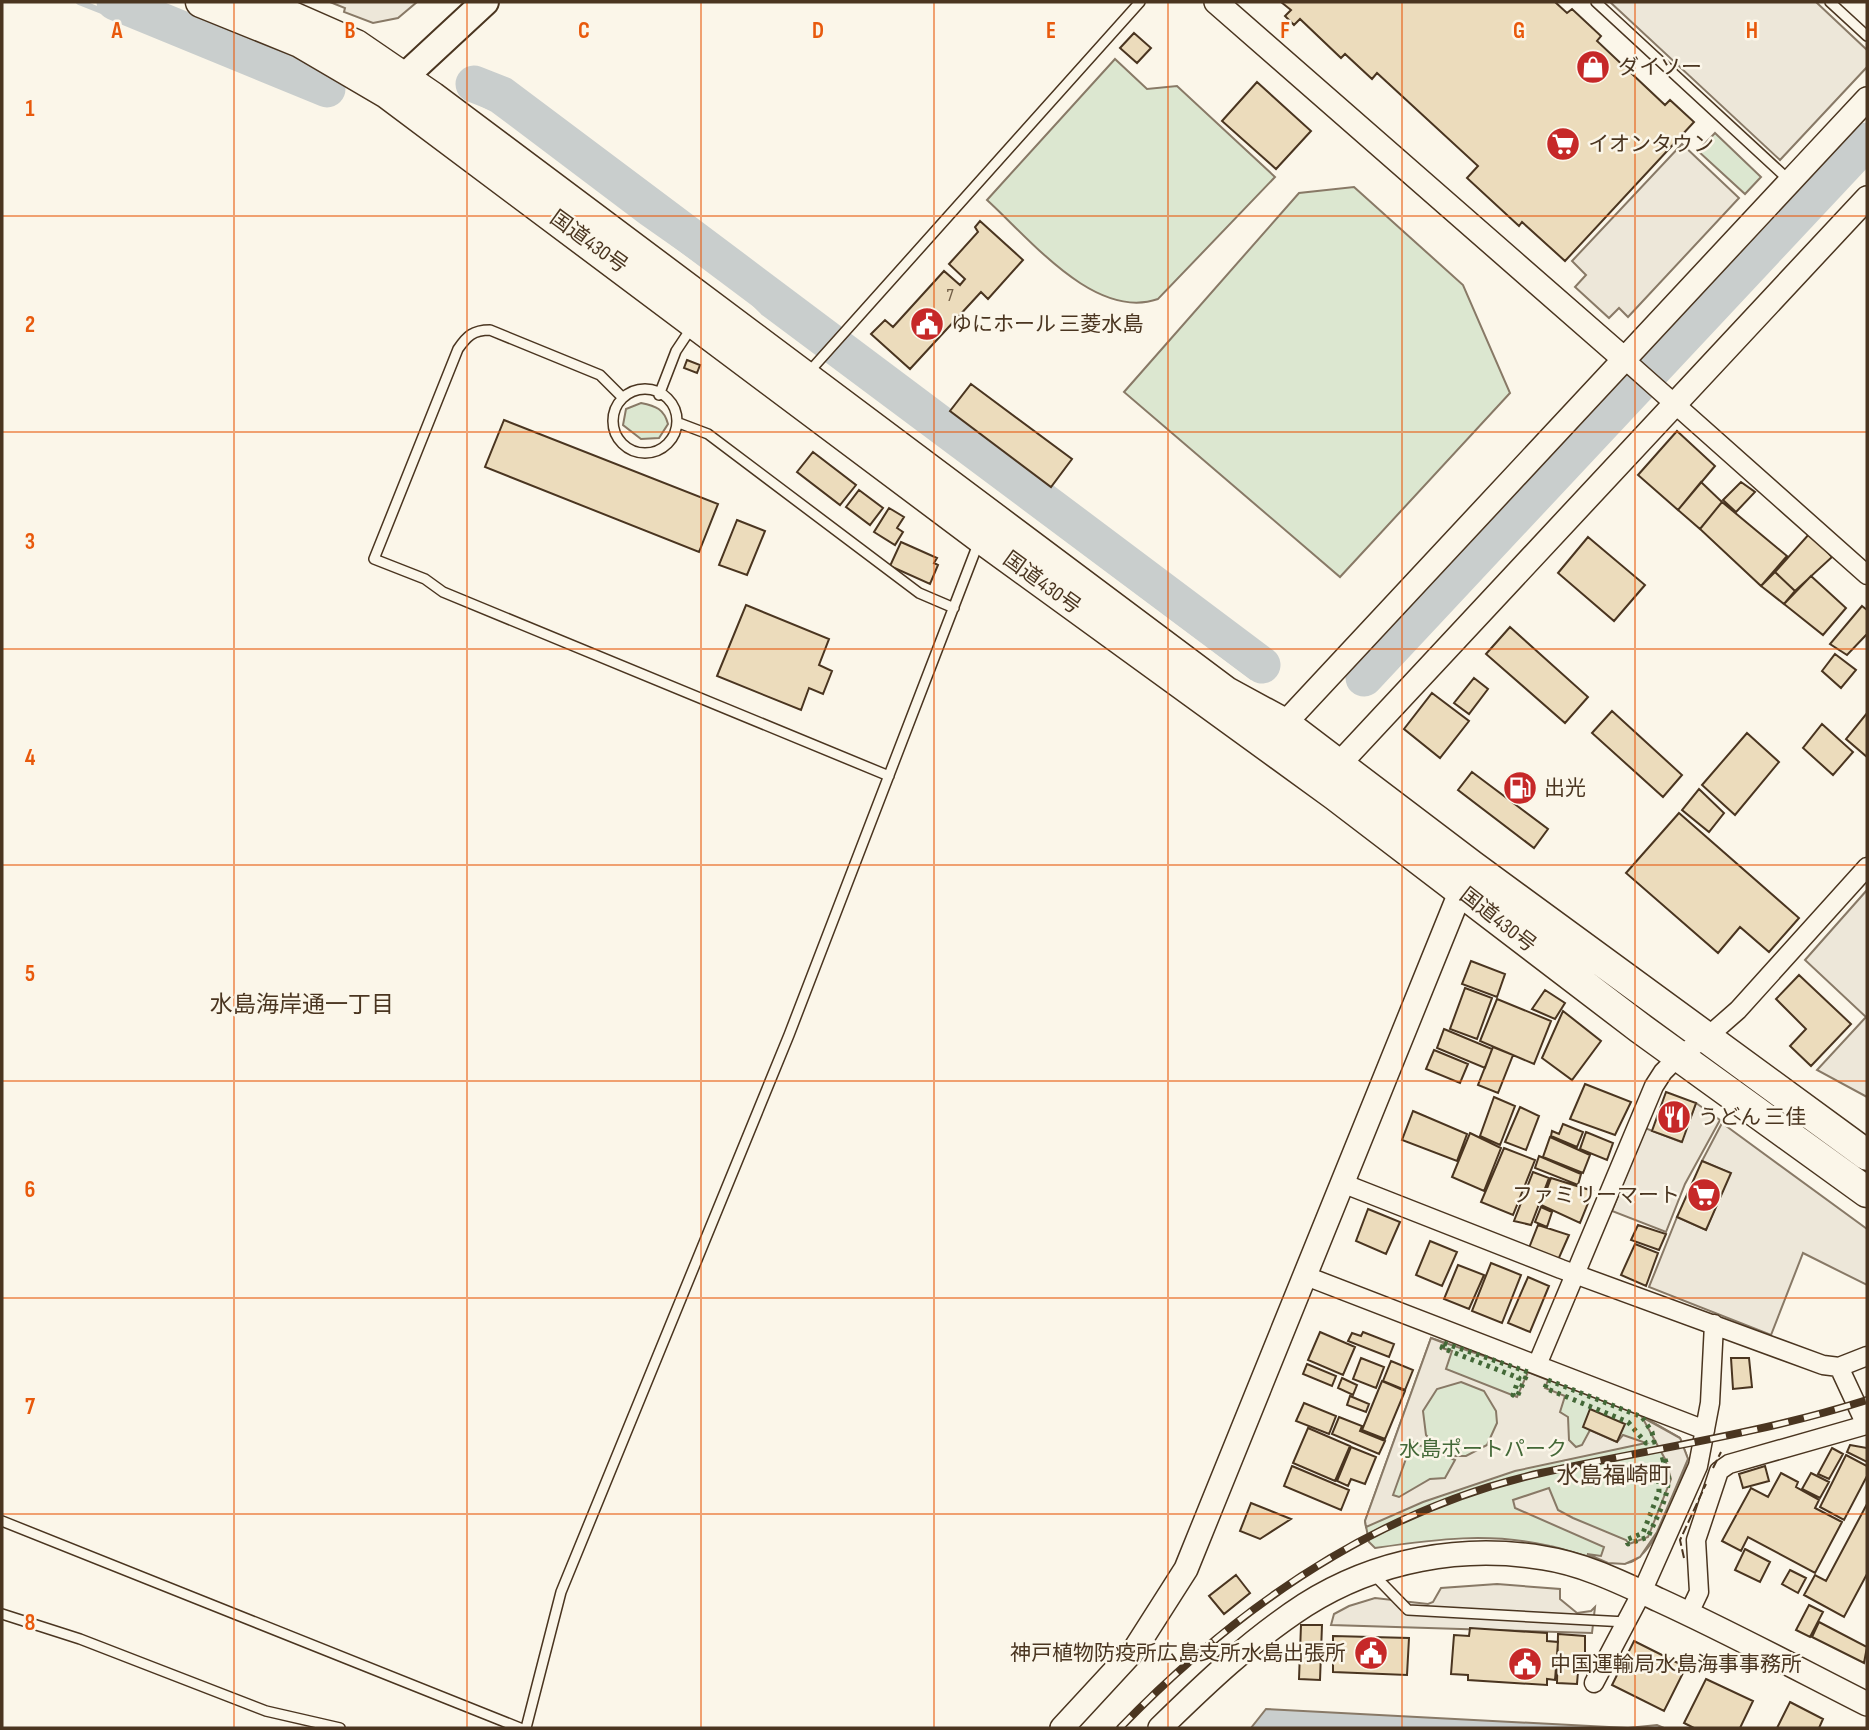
<svg xmlns="http://www.w3.org/2000/svg" width="1869" height="1730" font-family="'Sofia Sans Condensed','Noto Sans JP',sans-serif">
<style>
.green{fill:#dce7d0;stroke:#887966;stroke-width:2}
.parking{fill:#ede7d9;stroke:#887966;stroke-width:2;fill-rule:evenodd}
.water{fill:#c9cecd;stroke:#887966;stroke-width:2}
.lines{fill:none;stroke-linecap:round;stroke-linejoin:round}
.stream{stroke:#c9cecd;stroke-width:6}
.river{stroke:#c9cecd;stroke-width:37}
.building{fill:#ecdcbc;stroke:#4a3520;stroke-width:2}
.service-casing{stroke:#4a3520;stroke-width:12}
.minor-casing{stroke:#4a3520;stroke-width:21}
.tertiary-casing{stroke:#4a3520;stroke-width:26}
.secondary-casing{stroke:#4a3520;stroke-width:30}
.trunk-casing{stroke:#4a3520;stroke-width:33}
.service{stroke:#fbf6e9;stroke-width:9}
.minor{stroke:#fbf6e9;stroke-width:18}
.tertiary{stroke:#fbf6e9;stroke-width:23}
.secondary{stroke:#fbf6e9;stroke-width:26}
.trunk{stroke:#fbf6e9;stroke-width:30}
.rail-casing{stroke:#4a3520;stroke-width:8}
.rail{stroke:#fbf6e9;stroke-width:5;stroke-dasharray:16;stroke-linecap:butt}
.hedge{stroke:#436837;stroke-width:5;stroke-dasharray:3.5 5;stroke-linecap:butt}
.fence{stroke:#4a3520;stroke-width:2;stroke-dasharray:9 3.5;stroke-linecap:butt}
.grid{fill:none;stroke:#e8590c;stroke-width:2;stroke-opacity:0.55}
.labels{text-anchor:middle;dominant-baseline:central;stroke-width:5;stroke-linejoin:round;paint-order:stroke}
.number-label{font-size:18px;fill:#725f47}
.poi-label{font-size:21px;fill:#4a3520;stroke:#fbf6e9;text-anchor:start}
.street-label{font-size:21px;fill:#4a3520;stroke:#fbf6e9}
.park-label{font-size:21px;fill:#436837;stroke:#fbf6e9}
.neighbourhood-label{font-size:23px;fill:#4a3520;stroke:#fbf6e9}
.grid-label{font-size:23px;text-anchor:middle;font-weight:bold;fill:#e8590c;stroke:#fbf6e9;stroke-width:5;stroke-linejoin:round;paint-order:stroke}
</style>
<rect width="100%" height="100%" fill="#fbf6e9"/>
<path class="green" d="M1115,59L1147,89L1177,86L1275,177L1158,299C1095,321 1030,239 987,200Z
M1715,133L1761,177L1745,194L1698,151Z
M1354,187L1463,285L1510,393L1340,577L1124,392L1299,193Z
M641,403C656,406 664,409 668,424L659,438L641,439L623,425L626,409Z
M1431,1338L1525,1370L1642,1416L1680,1438L1688,1459C1679,1485 1658,1549 1633,1561C1618,1569 1570,1550 1550,1546C1489,1532 1437,1539 1375,1548L1369,1542L1365,1521Z"/>
<path class="parking" d="M330,2H417L398,18L373,23L344,12L345,8Z
M1610,2H1816L1867,50V67L1780,160Z
M1682,144L1739,198L1628,317L1619,308L1609,318L1575,287L1586,275L1572,261Z
M1867,890V1097L1817,1070L1866,1017L1805,960Z
M1696,1103L1720,1120L1685,1184L1666,1232L1612,1211L1645,1128L1681,1142Z
M1722,1123L1867,1229V1285L1803,1253L1771,1335L1649,1287L1677,1217L1706,1230L1730,1173L1702,1161Z
M1431,1338L1444,1343L1442,1348L1452,1351L1446,1369L1517,1397L1528,1372L1548,1380L1545,1388L1565,1396L1560,1412L1568,1417L1569,1440L1576,1447L1582,1445L1590,1430L1617,1442L1623,1435L1646,1443L1515,1471L1423,1502L1366,1527L1365,1521ZM1461,1382L1484,1391L1496,1411L1497,1423L1487,1445L1466,1456H1454L1442,1452L1426,1435L1423,1411L1437,1389ZM1412,1442L1455,1460L1445,1478L1430,1479L1399,1497L1393,1495Z
M1642,1417L1680,1438L1688,1459L1657,1532L1640,1557L1625,1564L1608,1563L1587,1554L1601,1556L1604,1547L1515,1508L1513,1500L1549,1488L1558,1510L1573,1518L1626,1540L1629,1544L1648,1537L1671,1479L1665,1459Z
M1497,1584L1560,1589V1599L1577,1613L1591,1611L1595,1607L1592,1633L1331,1625L1334,1614L1349,1606L1375,1598L1428,1604L1433,1602L1441,1588Z"/>
<path class="water" d="M1266,1709L1628,1728L1657,1725L1664,1728H1251Z"/>
<g class="lines">
<path class="stream" d="M79,2L328,100
M473,99L493,109L643,222L744,293L763,312L1252,677
M1372,685L1867,160"/>
<path class="river" d="M115,2L327,89
M474,84L502,95L1262,665
M1364,678L1867,141"/>
</g>
<path class="building" d="M1281,2H1555L1567,13L1572,9L1601,36L1597,41L1665,105L1670,100L1694,122L1565,261L1522,222L1519,226L1467,178L1478,166L1377,73L1372,79L1345,54L1341,58L1300,19L1294,25L1285,16L1291,10Z
M1134,33L1151,48L1137,63L1120,48Z
M1257,82L1311,131L1276,169L1222,121Z
M980,221L1023,260L988,299L981,292L910,369L871,334L885,320L893,327L944,271L960,285L965,279L949,264L978,232L975,227Z
M687,360L700,365L697,373L684,368Z
M971,384L1072,459L1051,487L950,411Z
M504,420L718,504L699,552L485,467Z
M1677,431L1715,466L1678,510L1638,475Z
M813,452L856,485L840,505L797,472Z
M1701,482L1722,502L1700,529L1678,510Z
M1741,482L1755,492L1736,512L1723,500Z
M859,490L883,508L870,525L846,507Z
M1722,502L1787,556L1761,586L1700,529Z
M889,508L904,517L897,528L903,532L895,545L874,532Z
M737,520L765,531L747,575L719,565Z
M1810,533L1832,557L1795,591L1775,572Z
M1588,537L1645,585L1614,621L1558,573Z
M901,542L937,558L934,563L938,565L930,584L890,566Z
M1775,572L1795,591L1784,604L1761,586Z
M1811,576L1846,608L1823,635L1784,604Z
M746,605L829,639L819,665L832,671L823,694L809,688L801,710L717,676Z
M1862,606L1867,610V634L1847,655L1830,644Z
M1510,627L1588,697L1565,723L1486,654Z
M1835,654L1856,670L1841,688L1822,671Z
M1474,678L1488,689L1469,714L1454,703Z
M1432,693L1469,721L1440,758L1404,729Z
M1612,711L1682,775L1663,797L1592,733Z
M1867,713V757L1846,739Z
M1822,724L1853,752L1833,775L1803,748Z
M1747,733L1779,762L1735,815L1702,785Z
M1472,772L1548,829L1534,848L1458,790Z
M1699,789L1724,813L1709,832L1682,810Z
M1679,813L1799,918L1769,952L1740,927L1718,953L1626,873Z
M1471,961L1505,974L1497,997L1462,984Z
M1799,975L1851,1024L1811,1066L1790,1046L1806,1029L1776,999Z
M1465,988L1492,998L1477,1039L1450,1029Z
M1545,990L1565,1003L1555,1019L1532,1009Z
M1497,999L1551,1021L1534,1064L1480,1041Z
M1563,1011L1601,1041L1572,1080L1542,1058Z
M1444,1029L1492,1049L1485,1068L1437,1048Z
M1493,1047L1513,1055L1498,1093L1478,1085Z
M1434,1050L1468,1064L1460,1083L1426,1069Z
M1585,1084L1631,1102L1615,1135L1570,1119Z
M1666,1092L1696,1103L1682,1142L1652,1131Z
M1494,1097L1515,1106L1500,1145L1480,1136Z
M1520,1107L1539,1116L1526,1150L1505,1142Z
M1413,1111L1467,1134L1457,1161L1402,1140Z
M1563,1124L1583,1132L1577,1147L1551,1136L1552,1131L1559,1134Z
M1586,1132L1613,1143L1607,1160L1580,1149Z
M1470,1133L1501,1148L1484,1191L1452,1177Z
M1550,1137L1590,1155L1583,1173L1543,1157Z
M1504,1148L1535,1160L1513,1215L1481,1202Z
M1539,1156L1581,1174L1578,1185L1535,1168Z
M1702,1161L1731,1173L1706,1230L1677,1217Z
M1533,1172L1549,1178L1531,1225L1514,1221Z
M1551,1178L1593,1191L1580,1223L1541,1205Z
M1541,1207L1552,1212L1547,1227L1535,1222Z
M1368,1209L1400,1222L1386,1254L1356,1241Z
M1538,1225L1569,1235L1558,1260L1529,1248Z
M1638,1225L1666,1234L1659,1250L1631,1240Z
M1430,1241L1457,1252L1442,1286L1416,1275Z
M1635,1244L1658,1253L1646,1286L1621,1275Z
M1491,1263L1521,1275L1502,1323L1472,1311Z
M1458,1265L1484,1275L1469,1309L1444,1299Z
M1528,1277L1549,1286L1530,1332L1508,1323Z
M1320,1332L1355,1347L1343,1375L1308,1360Z
M1363,1332L1394,1344L1389,1357L1348,1341L1352,1333L1361,1336Z
M1361,1358L1384,1367L1376,1388L1353,1379Z
M1731,1358H1749L1752,1387L1733,1389Z
M1391,1361L1413,1370L1405,1390L1383,1381Z
M1307,1364L1336,1376L1332,1386L1303,1374Z
M1342,1378L1357,1385L1353,1395L1338,1388Z
M1382,1381L1405,1391L1385,1439L1362,1430Z
M1350,1396L1369,1404L1366,1412L1347,1405Z
M1304,1403L1336,1416L1329,1434L1296,1421Z
M1590,1409L1625,1424L1617,1442L1583,1427Z
M1339,1417L1362,1426L1360,1431L1385,1441L1379,1454L1332,1434Z
M1308,1428L1350,1446L1335,1481L1293,1463Z
M1850,1445L1867,1448V1462L1847,1452Z
M1351,1447L1376,1457L1365,1484L1351,1479L1348,1486L1337,1481Z
M1832,1448L1843,1454L1829,1479L1818,1474Z
M1846,1455L1867,1466V1476L1844,1520L1820,1507Z
M1292,1466L1349,1490L1341,1510L1284,1486Z
M1765,1466L1769,1481L1743,1488L1739,1474Z
M1781,1473L1798,1482L1796,1487L1819,1500L1815,1508L1842,1522L1815,1573L1748,1537L1741,1551L1722,1541L1751,1488L1768,1497Z
M1811,1473L1829,1482L1820,1498L1802,1489Z
M1251,1503L1291,1519L1260,1539L1240,1531Z
M1867,1504V1574L1844,1617L1804,1595L1815,1575L1826,1581Z
M1745,1549L1770,1562L1760,1582L1735,1570Z
M1790,1570L1806,1578L1798,1593L1782,1584Z
M1236,1575L1250,1593L1224,1614L1209,1596Z
M1809,1605L1823,1612L1810,1637L1796,1630Z
M1819,1622L1867,1647L1864,1663L1812,1637Z
M1301,1625H1322L1320,1680L1299,1679Z
M1470,1628L1547,1633V1641L1558,1642L1555,1680L1547,1679V1685L1468,1680V1675L1451,1674L1454,1635L1469,1636Z
M1558,1634L1585,1636V1661L1579,1659L1577,1684L1557,1683Z
M1333,1636L1409,1638L1407,1675L1333,1672Z
M1634,1641L1686,1667L1664,1711L1612,1685Z
M1706,1679L1753,1701L1740,1728H1694L1684,1723Z
M1790,1702L1823,1719L1819,1728H1777Z"/>
<g class="lines">
<g class="service-casing">
<path id="service" d="M1596,2L1790,181
M1830,2L1867,36
M808,373L1140,2
M613 421a32 32 0 1 1 64 0a32 32 0 1 1-64 0Z
M659,395L676,351L692,327
M622,397L600,375L490,330C473,330 467,336 458,349L374,559L425,579L443,592L889,776
M679,423L708,434L919,593L954,608
M2,1521L520,1728
M1373,1574L1408,1610L1626,1622
M2,1614L80,1639L266,1711L340,1728
M526,1728L561,1592L789,1035L978,544"/>
</g>
<g class="minor-casing">
<path id="minor" d="M1623,358L1867,575
M1342,1183L1561,1269L1823,1365L1839,1367L1867,1356
M1306,1276L1705,1430
M1537,1365L1654,1086L1663,1072L1680,1055L1706,1038L1738,1010L1867,867
M1689,1613L1699,1592L1696,1540L1719,1471L1729,1464L1866,1425L1839,1367
M1594,1683L1642,1592L1698,1466L1710,1403L1714,1324"/>
</g>
<g class="tertiary-casing">
<path id="tertiary" d="M1216,2L1623,358
M1274,735L1867,99
M1327,777L1867,198
M1062,1728L1135,1649L1186,1569L1466,878
M1160,1728C1205,1684 1251,1640 1305,1605C1376,1560 1462,1544 1544,1558C1584,1564 1622,1583 1659,1600C1729,1632 1798,1669 1867,1704"/>
</g>
<g class="secondary-casing">
<path id="secondary" d="M388,92L485,2"/>
</g>
<g class="trunk-casing">
<path id="trunk" d="M201,2L300,42L387,93L981,538L1335,795L1640,1028L1867,1192
M258,2L356,45L432,97L1226,692L1285,724L1472,866L1867,1155"/>
</g>
<use href="#service" class="service"/>
<use href="#minor" class="minor"/>
<use href="#tertiary" class="tertiary"/>
<use href="#secondary" class="secondary"/>
<use href="#trunk" class="trunk"/>
<g class="rail-casing">
<path id="rail" d="M1120,1728C1236,1608 1375,1510 1541,1473C1650,1449 1760,1434 1867,1400"/>
</g>
<use href="#rail" class="rail"/>
<path class="hedge" d="M1444,1343L1528,1372L1517,1397L1513,1395L1519,1378L1442,1348Z
M1548,1380L1642,1417L1652,1432L1654,1442L1646,1443L1628,1422L1545,1388Z
M1665,1459C1675,1489 1660,1509 1648,1537L1628,1544L1626,1540L1643,1533L1659,1492L1658,1461Z"/>
<path class="fence" d="M1713,1468L1721,1452
M1684,1558L1680,1540L1706,1484"/>
</g>
<path class="grid" d="M234,2V1728M467,2V1728M701,2V1728M934,2V1728M1168,2V1728M1402,2V1728M1635,2V1728M2,216H1867M2,432H1867M2,649H1867M2,865H1867M2,1081H1867M2,1298H1867M2,1514H1867"/>
<defs>
<g id="shop-disc" transform="scale(1.75)"><circle r="9.5" fill="#c62828" stroke="#fbf6e9"/><path d="M-5-2.5h2.3a2.7 3.5 0 0 1 5.4 0H5L5.5 6h-11ZM-1.5-2.5h3a1.5 2.3 0 0 0-3 0Z" fill="#fff"/></g>
<g id="supermarket-disc" transform="scale(1.75)"><circle r="9.5" fill="#c62828" stroke="#fbf6e9"/><path d="M-6-5.5h2.5l.6 2H6L4.5 2H-2.5L-4.4-4H-6ZM-1.5 3.2a1.3 1.3 0 1 0 .1 0ZM3 3.2a1.3 1.3 0 1 0 .1 0Z" fill="#fff"/></g>
<g id="civic-disc" transform="scale(1.75)"><circle r="9.5" fill="#c62828" stroke="#fbf6e9"/><path d="M-.6-6.5H3V-4.5H.6V-3L4-1V1h2V6H-6V1h2V-1L-.6-3ZM-1.2 2.5V6h2.4V2.5Z" fill="#fff"/></g>
<g id="fuel-disc" transform="scale(1.75)"><circle r="9.5" fill="#c62828" stroke="#fbf6e9"/><path d="M-5.5-6h7V0h2V4h1.3V-2.5L3-4.5l.8-.8L6-3V5H2.5V1h-1V6h-7ZM-4.2-4.7v3.2H.2V-4.7Z" fill="#fff"/></g>
<g id="restaurant-disc" transform="scale(1.75)"><circle r="9.5" fill="#c62828" stroke="#fbf6e9"/><path d="M-5-6h1v4h1v-4h1v4h1v-4h1v5L-1.5 .5V6h-2V.5L-5-1ZM5-6V6H3V1.5H1.5Q1.5-4 5-6Z" fill="#fff"/></g>
</defs>
<g fill-rule="evenodd">
<use href="#shop-disc" x="1593" y="67"/>
<use href="#supermarket-disc" x="1563" y="144"/>
<use href="#civic-disc" x="927" y="324"/>
<use href="#fuel-disc" x="1520" y="788"/>
<use href="#restaurant-disc" x="1674" y="1117"/>
<use href="#supermarket-disc" x="1704" y="1195"/>
<use href="#civic-disc" x="1371" y="1653"/>
<use href="#civic-disc" x="1525" y="1664"/>
</g>
<g class="labels">
<g class="number-label">
<text x="950" y="295">7</text>
</g>
<g class="poi-label">
<text x="1618" y="67">ダイソー</text>
<text x="1588" y="144">イオンタウン</text>
<text x="951" y="324">ゆにホール 三菱水島</text>
<text x="1544" y="788">出光</text>
<text x="1698" y="1117">うどん 三佳</text>
<text x="1680" y="1195" text-anchor="end">ファミリーマート</text>
<text x="1346" y="1653" text-anchor="end">神戸植物防疫所広島支所水島出張所</text>
<text x="1550" y="1664">中国運輸局水島海事事務所</text>
</g>
<g class="street-label">
<text transform="translate(589 242) rotate(36)">国道430号</text>
<text transform="translate(1042 583) rotate(36)">国道430号</text>
<text transform="translate(1498 920) rotate(38)">国道430号</text>
</g>
<g class="park-label">
<text x="1483" y="1449">水島ポートパーク</text>
</g>
<g class="neighbourhood-label">
<text x="302" y="1005">水島海岸通一丁目</text>
<text x="1614" y="1476">水島福崎町</text>
</g>
</g>
<g class="grid-label">
<text x="117" y="38">A</text>
<text x="350" y="38">B</text>
<text x="584" y="38">C</text>
<text x="818" y="38">D</text>
<text x="1051" y="38">E</text>
<text x="1285" y="38">F</text>
<text x="1519" y="38">G</text>
<text x="1752" y="38">H</text>
<text x="30" y="116">1</text>
<text x="30" y="332">2</text>
<text x="30" y="549">3</text>
<text x="30" y="765">4</text>
<text x="30" y="981">5</text>
<text x="30" y="1197">6</text>
<text x="30" y="1414">7</text>
<text x="30" y="1630">8</text>
</g>
<rect width="1869" height="1730" fill="none" stroke="#4a3520" stroke-width="7"/>
</svg>
